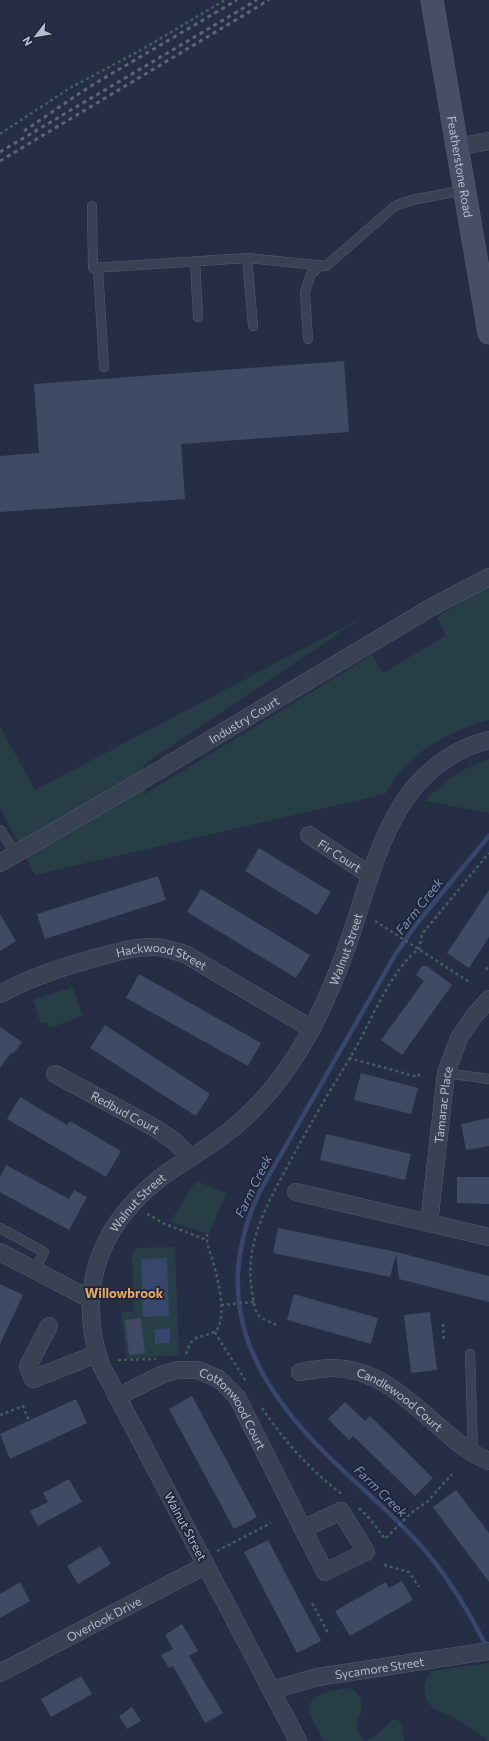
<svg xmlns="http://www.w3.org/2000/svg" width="489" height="1741" font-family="Commissioner,sans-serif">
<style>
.green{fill:#273e46}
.water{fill:#37466d}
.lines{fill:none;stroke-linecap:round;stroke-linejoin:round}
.stream{stroke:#37466d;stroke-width:4.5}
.building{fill:#414a65}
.lane-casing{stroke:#555c6e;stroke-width:10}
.street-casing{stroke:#555c6e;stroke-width:18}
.secondary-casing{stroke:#555c6e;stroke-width:23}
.path{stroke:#455b62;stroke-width:2.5;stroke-dasharray:3 3;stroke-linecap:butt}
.lane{stroke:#394154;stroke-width:9}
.street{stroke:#394154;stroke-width:17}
.secondary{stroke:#474f67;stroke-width:22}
.rail{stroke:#5b647b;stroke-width:3;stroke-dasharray:4 4;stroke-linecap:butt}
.labels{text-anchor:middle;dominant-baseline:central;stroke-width:3.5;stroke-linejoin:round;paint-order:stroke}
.street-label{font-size:12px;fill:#b7bcce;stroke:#1e253a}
.water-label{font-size:13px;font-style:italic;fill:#7c8db7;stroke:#1e253a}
.neighbourhood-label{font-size:13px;font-weight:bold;fill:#dfa961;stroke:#1e253a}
</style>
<rect width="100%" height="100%" fill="#252e45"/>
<path class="green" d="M489,587V720C457,729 423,745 401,771C395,778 390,787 385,794L35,875L0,808V726L35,790L363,617L143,765L145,794L372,655L383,673L446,635L437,617L482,590Z
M489,759V813L424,801C445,781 461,768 489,759Z
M73,987L82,1016L50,1028L46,1022L41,1024L33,1000Z
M196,1181L226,1193L209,1234L170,1222Z
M175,1247L179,1355L127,1359L121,1312L134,1311L132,1255L135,1248Z
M489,1663V1741H487L484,1737C475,1732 468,1725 458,1720C452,1716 445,1714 438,1711C422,1702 421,1685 431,1671Z
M343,1688C358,1687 363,1698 361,1712C360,1717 356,1722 357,1727C357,1733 361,1738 365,1741C377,1737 383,1728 392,1720H398L401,1724L404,1741H324L311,1717L308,1705L320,1694Z"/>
<path class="water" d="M167,1258L169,1316L143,1317L141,1259Z
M170,1328V1343L155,1344V1329Z"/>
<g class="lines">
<path class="stream" d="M484,1642C465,1604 443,1569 413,1537C386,1508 356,1484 328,1456C249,1379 210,1296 260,1191L395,955L418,922L489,836"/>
</g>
<path class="building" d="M344,361L349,432L181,444L185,499L0,512V456L39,453L34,384Z
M259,848L331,892L317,915L245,871Z
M158,876L166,900L45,939L37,914Z
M201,889L310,955L296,978L187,912Z
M489,890V937L469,968L447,953Z
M0,914L16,941L0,951Z
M422,966H427L452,985L402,1055L381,1040L424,981L416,975Z
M139,974L261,1043L248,1066L126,998Z
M105,1025L210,1094L196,1116L90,1048Z
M0,1027L22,1042L13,1054L11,1053L0,1068Z
M361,1073L418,1088L411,1114L354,1100Z
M20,1097L67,1125L70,1121L121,1151L106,1177L7,1119Z
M489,1118V1146L466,1150L461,1124Z
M326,1134L411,1154L405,1180L320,1160Z
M6,1165L69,1199L74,1190L87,1197L69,1230L0,1192V1177Z
M457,1177H489V1204L457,1203Z
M278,1228L396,1252L489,1276V1302L399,1279L396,1254L390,1277L273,1253Z
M0,1284L23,1295L0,1344Z
M294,1294L378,1318L371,1344L287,1320Z
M430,1312L437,1370L411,1373L404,1315Z
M141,1318L145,1353L129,1355L125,1320Z
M192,1396L257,1517L234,1529L169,1409Z
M76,1399L87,1423L10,1459L0,1434Z
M345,1402L365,1421L370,1416L433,1478L415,1496L353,1436L349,1440L328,1419Z
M69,1479L82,1502L38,1526L30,1511L48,1502L43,1493Z
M456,1490L489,1533V1582L433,1507Z
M268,1540L321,1641L297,1653L244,1552Z
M100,1546L111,1564L78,1584L67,1566Z
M402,1581L413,1600L350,1636L335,1611L386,1582L389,1588Z
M20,1582L30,1601L0,1618V1594Z
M182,1624L198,1651L189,1656L223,1713L205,1723L173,1666L169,1668L161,1655L173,1649L165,1635Z
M81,1676L92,1694L51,1717L41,1699Z
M132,1707L141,1721L127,1729L119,1716Z"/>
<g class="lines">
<g class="lane-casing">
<path id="lane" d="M92,206L93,268L247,258L326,266L395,206L412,200L465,190
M247,258L253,326
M195,261L198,317
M98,268L104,367
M308,339L305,292L311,274L321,265
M0,830L16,853
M446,1073L489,1079
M0,1228L44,1252L35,1270
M470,1354L473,1453"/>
</g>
<g class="street-casing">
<g id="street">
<path d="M457,147L489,141"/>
<path id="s1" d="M309,835L370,875"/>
<path id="s2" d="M0,863L141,781L430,608L489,577"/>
<path id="s3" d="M0,994C31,977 62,967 95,958C114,953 133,947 153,947C164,947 175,951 185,954L312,1029"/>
<path id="s4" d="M55,1074L155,1128L174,1141L191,1158"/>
<path d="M296,1192L489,1237"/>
<path id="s5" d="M429,1223L446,1073L459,1038L474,1016L489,999"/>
<path d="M0,1252L90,1299"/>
<path d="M49,1326L28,1366L33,1379L97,1354"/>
<path id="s6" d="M300,1372C311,1370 322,1368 333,1368C380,1369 410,1402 443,1430C457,1442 472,1455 489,1461"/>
<path id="s7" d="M117,1397L161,1375L177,1370H198L219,1379L237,1397L303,1529"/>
<path d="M341,1511L366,1552L325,1572L303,1529Z"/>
<path id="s8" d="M0,1673L206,1565"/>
<path id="s9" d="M272,1690L318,1677L489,1651"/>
<path id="s10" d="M298,1741L101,1365C86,1322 87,1276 109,1236C122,1213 143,1191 164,1175C182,1162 202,1152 220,1138C259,1110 287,1074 310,1032C326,1002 339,970 350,938C377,857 394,765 489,740"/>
</g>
</g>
<g class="secondary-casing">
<g id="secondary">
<path id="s11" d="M432,0L489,333"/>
</g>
</g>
<path class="path" d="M0,134L70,88L141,50L225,0
M375,921L471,983
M486,970L489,965
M349,1058L418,1077L420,1072
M147,1214L165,1224L207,1240
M221,1305L254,1302
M443,1324L444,1342
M276,1325C271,1322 264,1320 260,1317C255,1313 254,1303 253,1297C242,1244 268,1203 292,1158C311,1122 333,1086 354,1051C371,1021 392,968 419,949L422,934L489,853
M215,1332C225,1350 237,1366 247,1383
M186,1354L190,1343L196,1338L215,1332C228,1319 218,1280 214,1265C211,1254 206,1245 207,1234
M118,1360L156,1359
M262,1408C284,1441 311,1471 343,1495
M0,1415L23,1406L29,1421
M359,1508L370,1519L385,1539L411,1513L428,1501L452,1474
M217,1551L271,1523
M384,1565L409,1572L419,1587
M312,1603L328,1633"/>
<use href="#lane" class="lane"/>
<use href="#street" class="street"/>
<use href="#secondary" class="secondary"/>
<path class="rail" d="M24,131L89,87L237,0
M0,152L257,0
M0,161L269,0"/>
</g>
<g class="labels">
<g class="street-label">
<text stroke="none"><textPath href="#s11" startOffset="169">Featherstone Road</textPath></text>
<text stroke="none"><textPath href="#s2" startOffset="283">Industry Court</textPath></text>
<text stroke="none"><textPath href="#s1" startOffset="37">Fir Court</textPath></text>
<text stroke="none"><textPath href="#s10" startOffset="938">Walnut Street</textPath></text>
<text stroke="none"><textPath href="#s3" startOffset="171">Hackwood Street</textPath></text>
<text stroke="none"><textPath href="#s5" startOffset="119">Tamarac Place</textPath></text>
<text stroke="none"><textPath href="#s4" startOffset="80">Redbud Court</textPath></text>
<text stroke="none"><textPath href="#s10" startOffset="602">Walnut Street</textPath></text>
<text stroke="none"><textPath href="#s6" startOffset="109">Candlewood Court</textPath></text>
<text stroke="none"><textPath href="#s7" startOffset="141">Cottonwood Court</textPath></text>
<text transform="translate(186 1526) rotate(62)">Walnut Street</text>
<text stroke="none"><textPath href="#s8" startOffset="117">Overlook Drive</textPath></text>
<text stroke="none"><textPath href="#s9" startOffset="110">Sycamore Street</textPath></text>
</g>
<g class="water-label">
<text transform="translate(419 906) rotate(-52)">Farm Creek</text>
<text transform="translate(253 1186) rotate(-64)">Farm Creek</text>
<text transform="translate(381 1491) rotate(44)">Farm Creek</text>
</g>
<g class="neighbourhood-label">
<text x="124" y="1293">Willowbrook</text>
</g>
</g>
<g transform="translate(36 36) rotate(239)" stroke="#1e253a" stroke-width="3" paint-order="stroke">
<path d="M0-3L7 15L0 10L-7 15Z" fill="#b7bcce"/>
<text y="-6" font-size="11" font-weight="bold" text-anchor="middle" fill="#b7bcce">N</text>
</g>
</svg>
